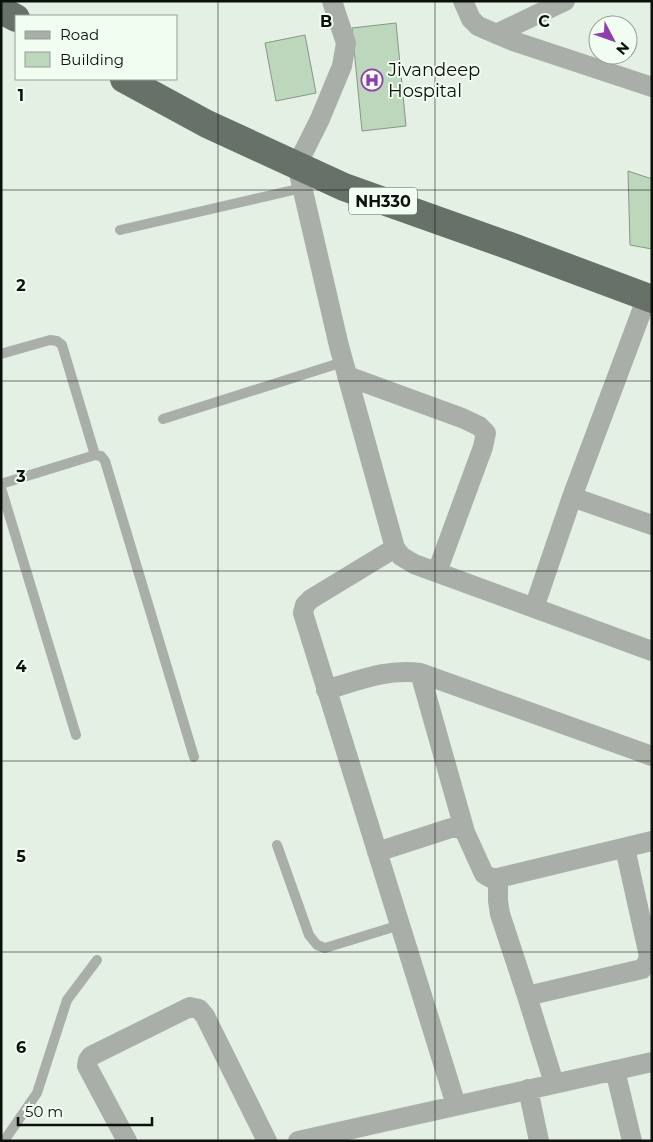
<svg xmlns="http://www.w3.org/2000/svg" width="653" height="1142" font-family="Montserrat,sans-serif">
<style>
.building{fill:#bcd7bb;stroke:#8a9489}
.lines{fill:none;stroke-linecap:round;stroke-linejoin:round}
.service{stroke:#a9aea9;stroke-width:10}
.minor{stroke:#a9aea9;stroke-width:20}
.trunk{stroke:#687167;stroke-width:28}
.grid{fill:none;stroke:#0c100c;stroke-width:1;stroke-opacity:0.55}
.labels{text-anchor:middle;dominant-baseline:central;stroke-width:4;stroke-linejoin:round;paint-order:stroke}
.shield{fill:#f1fdf1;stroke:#515751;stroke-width:1}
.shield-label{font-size:16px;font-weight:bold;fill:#0c100c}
.poi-label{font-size:18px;fill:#0c100c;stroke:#f1fdf1;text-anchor:start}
.grid-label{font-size:16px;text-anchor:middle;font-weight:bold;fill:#0c100c;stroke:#f1fdf1;stroke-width:4;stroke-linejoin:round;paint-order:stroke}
</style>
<rect width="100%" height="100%" fill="#e4f0e3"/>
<path class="building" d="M396,23L406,126L362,131L352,28Z
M305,35L316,93L276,101L265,43Z
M628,171L652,179V249L630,245Z"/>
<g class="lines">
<path class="service" d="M120,230L302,188
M1,354L50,340L57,341L62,345L95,455
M163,419L343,362
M1,484L95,455L101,456L105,461L194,757
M1,488L76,735
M277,845L309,935L317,945L325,948L400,925
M4,1141L37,1093L67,1000L97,960"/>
<path class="minor" d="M332,1L346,43L342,66L320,119L297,165L339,346L395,548L401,556L414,564L652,651
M463,1L471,19L478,26L513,41L652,87
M496,34L565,1
M347,376L462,418L479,426L486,433L483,447L437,572
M572,497L652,525
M395,548L311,599L305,605L303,613L456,1105
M534,608L572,497L647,297
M420,673L465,832
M326,690C357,681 388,668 420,673L652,756
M377,852L451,828H459L465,832L484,874L491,878H498L652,841
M498,878V901L500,914L527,996L554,1083
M527,996L642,969L647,963L649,956L625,848
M615,1070L632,1141
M528,1089L539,1141
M127,1141L87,1066L88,1060L91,1056L190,1007L199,1009L205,1016L267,1141
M298,1141L652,1062"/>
<path class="trunk" d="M1,10L16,18
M124,79L207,124L344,187L510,246L652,299"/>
</g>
<path class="grid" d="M218,1V1141M435,1V1141M1,190H652M1,381H652M1,571H652M1,761H652M1,952H652"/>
<defs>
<g id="hospital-ring" transform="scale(1.125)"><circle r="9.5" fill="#f1fdf1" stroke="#903ead" stroke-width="1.5"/><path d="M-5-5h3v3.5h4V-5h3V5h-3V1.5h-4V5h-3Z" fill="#903ead"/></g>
</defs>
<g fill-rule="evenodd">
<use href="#hospital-ring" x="372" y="80"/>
</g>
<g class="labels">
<rect class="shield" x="349" y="187.5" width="68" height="27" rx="4"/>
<g class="shield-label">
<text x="383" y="201">NH330</text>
</g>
<g class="poi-label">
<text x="388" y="70">Jivandeep<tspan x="388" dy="21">Hospital</tspan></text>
</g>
</g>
<g class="grid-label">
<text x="326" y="27">B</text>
<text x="544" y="27">C</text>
<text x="21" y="101">1</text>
<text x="21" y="291">2</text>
<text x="21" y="482">3</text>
<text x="21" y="672">4</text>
<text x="21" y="862">5</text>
<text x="21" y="1053">6</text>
</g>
<rect width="653" height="1142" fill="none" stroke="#0c100c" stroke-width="5"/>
<rect x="15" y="15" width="162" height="65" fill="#f1fdf1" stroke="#959e95"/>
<rect x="25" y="31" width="25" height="8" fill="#a9aea9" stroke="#959e95"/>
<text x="60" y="40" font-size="15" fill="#0c100c">Road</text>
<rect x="25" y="52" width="25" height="15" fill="#bcd7bb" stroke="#959e95"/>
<text x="60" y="65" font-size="15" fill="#0c100c">Building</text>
<g transform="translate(613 40) rotate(131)"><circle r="24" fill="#f1fdf1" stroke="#959e95"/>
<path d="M0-4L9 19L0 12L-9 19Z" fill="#903ead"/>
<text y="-8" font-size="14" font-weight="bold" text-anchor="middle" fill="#0c100c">N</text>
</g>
<path d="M18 1117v8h134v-8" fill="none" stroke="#0c100c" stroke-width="2.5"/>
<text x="25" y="1117" font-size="15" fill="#0c100c" stroke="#f1fdf1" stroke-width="4" paint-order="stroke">50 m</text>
</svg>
